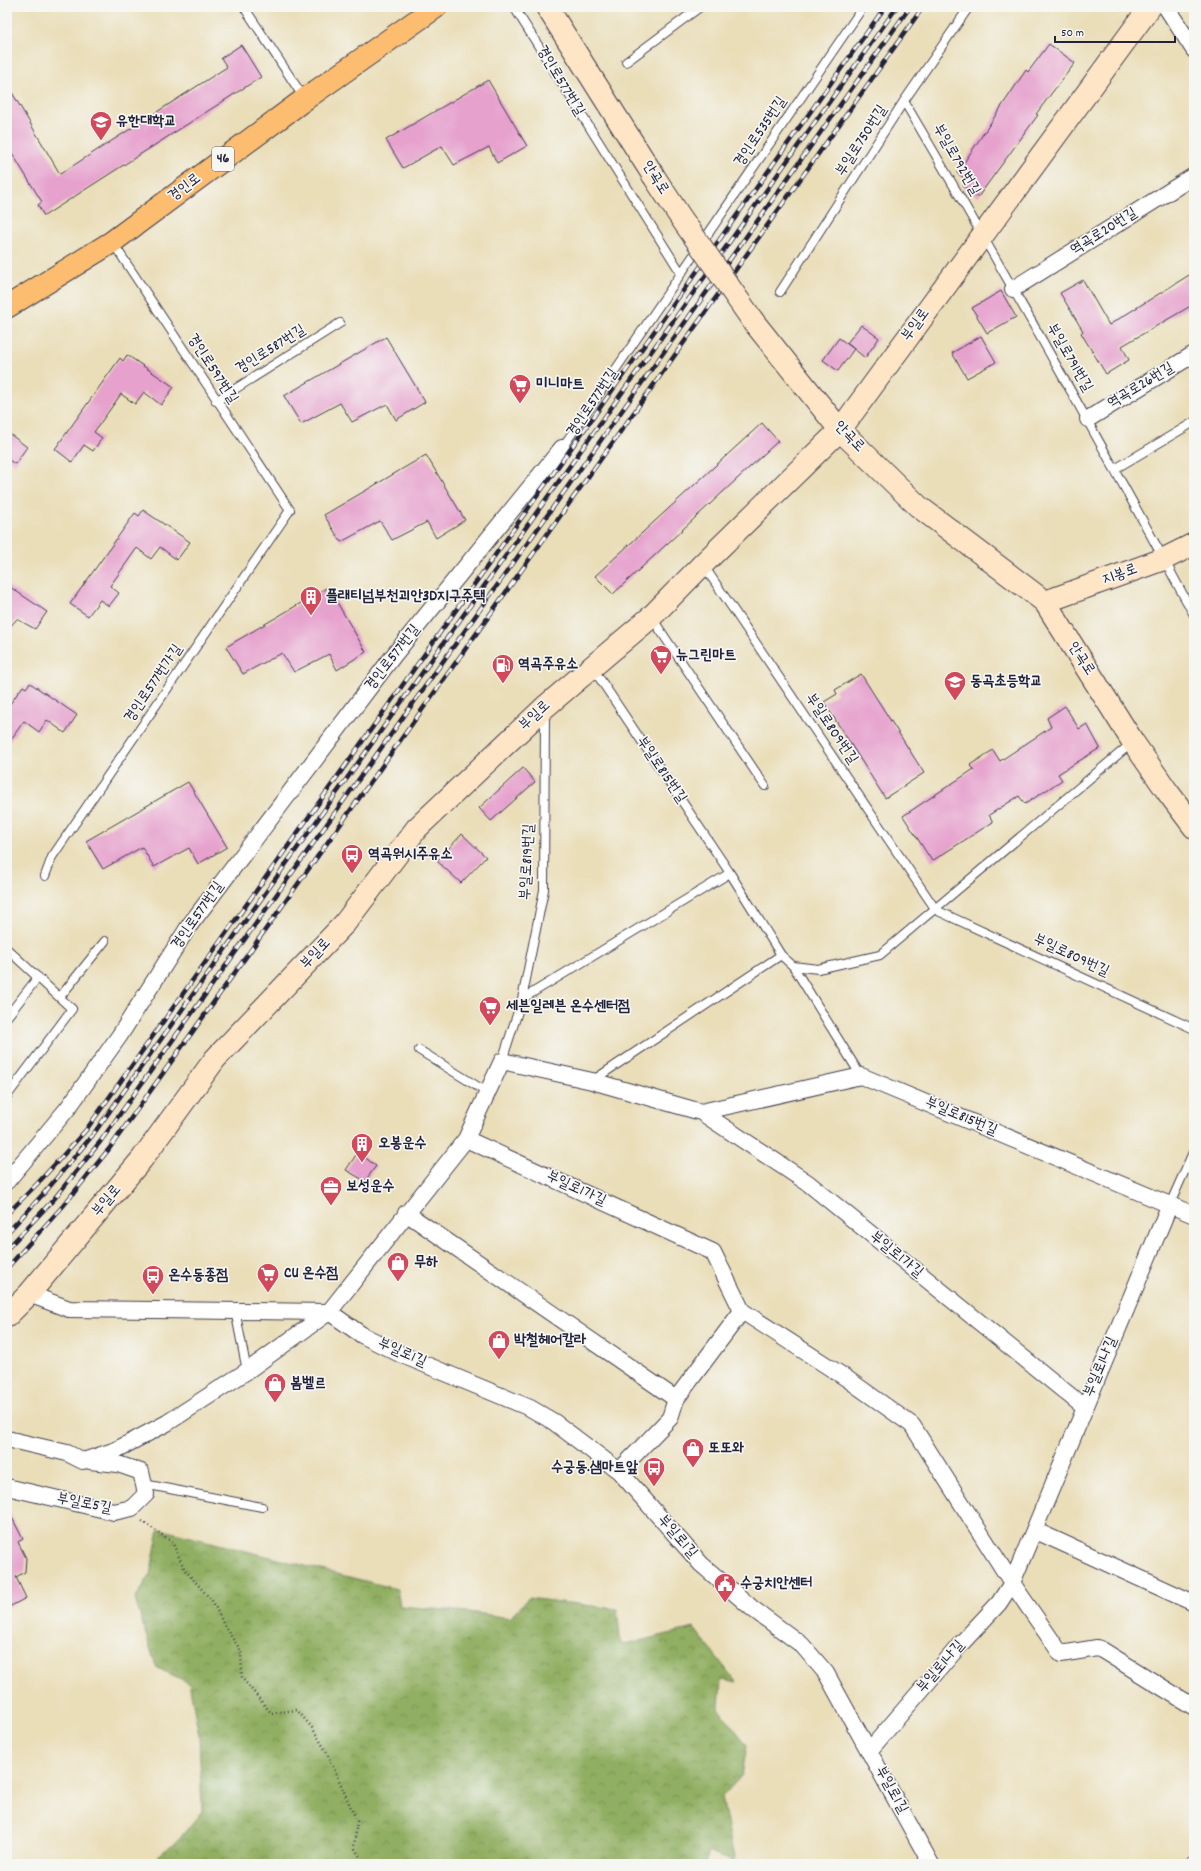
<svg xmlns="http://www.w3.org/2000/svg" width="1201" height="1871" font-family="Dekko,'Poor Story',sans-serif">
<style>
.forest{fill:url(#forest-crowns);stroke:#5a684e}
.building{fill:#e6a1cd}
.lines{fill:none;stroke-linecap:round;stroke-linejoin:round}
.lane-casing{stroke:#403e4e;stroke-width:10}
.street-casing{stroke:#403e4e;stroke-width:18}
.secondary-casing{stroke:#403e4e;stroke-width:24}
.primary-casing{stroke:#403e4e;stroke-width:24}
.path{stroke:#403e4e;stroke-width:2.5;stroke-dasharray:1 3;stroke-linecap:butt}
.lane{stroke:#fff;stroke-width:8}
.street{stroke:#fff;stroke-width:16}
.secondary{stroke:#fee5c5;stroke-width:22}
.primary{stroke:#fcbd6f;stroke-width:22}
.rail-casing{stroke:#22223b;stroke-width:4.5}
.rail{stroke:#f6f6f2;stroke-width:3;stroke-dasharray:9;stroke-linecap:butt}
.secondary-bridge-casing{stroke:#403e4e;stroke-width:24;stroke-linecap:butt}
.secondary-bridge{stroke:#fee5c5;stroke-width:22}
.labels{text-anchor:middle;dominant-baseline:central;stroke-width:3.5;stroke-linejoin:round;paint-order:stroke}
.shield{fill:#f6f6f2;stroke:#626272;stroke-width:1}
.shield-label{font-size:14px;font-weight:bold;fill:#22223b}
.street-label{font-size:15px;fill:#22223b;stroke:#f6f6f2}
.poi-label{font-size:15px;font-weight:bold;fill:#22223b;stroke:#f6f6f2;text-anchor:start}
</style>
<defs>
<pattern id="forest-crowns" width="20" height="18" patternUnits="userSpaceOnUse"><rect width="20" height="18" fill="#91af62"/><path d="M2 6a3 3 0 1 1 6 0M12 15a3 3 0 1 1 6 0" fill="none" stroke="#768e52"/></pattern>
</defs>
<rect width="100%" height="100%" fill="#f6f6f2"/>
<filter id="ink" filterUnits="userSpaceOnUse"><feTurbulence type="fractalNoise" baseFrequency=".025" numOctaves="2"/><feDisplacementMap in="SourceGraphic" scale="8" xChannelSelector="R" yChannelSelector="G"/><feConvolveMatrix kernelMatrix="1 2 1 2 8 2 1 2 1" color-interpolation-filters="sRGB"/></filter>
<filter id="wash" filterUnits="userSpaceOnUse"><feTurbulence type="fractalNoise" baseFrequency=".012" numOctaves="4" result="noise"/><feDisplacementMap in="SourceGraphic" scale="16" xChannelSelector="R" yChannelSelector="G"/><feGaussianBlur stdDeviation="0.9" result="paint"/><feColorMatrix in="noise" values="0 0 0 0 0 0 0 0 0 0 0 0 0 0 0 0 0 1.4 0 .05"/><feComposite in="paint" operator="in"/></filter>
<g filter="url(#wash)">
<rect width="100%" height="100%" fill="#eadeb9"/>
<path class="forest" d="M159,1529L397,1589L400,1606L469,1612L510,1618L528,1598L617,1609L621,1645L694,1628L737,1683L721,1680L719,1709L747,1745L742,1775L722,1797L735,1863L709,1851L705,1864H165L157,1856L177,1842L202,1811L199,1735L189,1683L156,1667L135,1599L150,1575Z"/>
<g id="blocks">
<path class="building" d="M1049,44L1075,63L1054,90L1036,114L1038,115L978,197L963,186L967,180L957,173L1026,70L1028,72Z
M241,45L261,77L44,216L38,205L42,202L7,145V84L60,174L227,67L221,58Z
M488,80L527,146L497,163L489,147L454,165L442,146L403,168L386,140Z
M1194,272V304L1122,346L1129,360L1106,374L1081,333L1083,331L1060,293L1083,280L1109,325Z
M1001,291L1016,317L987,333L972,308Z
M861,325L879,338L865,358L847,343Z
M981,336L996,362L967,378L952,353Z
M386,337L425,402L396,420L387,404L352,422L340,403L301,424L284,396Z
M839,338L854,349L838,371L823,360Z
M127,355L174,387L161,405L144,392L135,404L121,394L94,432L102,438L93,451L84,445L72,462L55,449L120,358L123,361Z
M762,423L778,441L613,594L595,576Z
M7,432L27,447L15,464L7,459Z
M426,455L465,520L436,538L427,522L392,540L380,521L341,542L324,515Z
M143,510L190,542L177,560L160,547L151,559L137,548L110,586L119,593L109,606L100,600L88,616L70,604L135,513L139,516Z
M7,585L47,612L35,629L17,619L7,630Z
M328,587L366,652L337,670L329,654L294,672L282,653L243,674L226,647Z
M861,674L924,773L885,798L824,702L837,694L835,690Z
M30,683L77,715L65,733L47,720L39,732L24,721L7,745V708L23,686L26,688Z
M1065,706L1079,729L1087,724L1100,748L1058,774L1062,780L1025,804L1019,796L989,815L993,822L932,861L903,816L974,769L970,765L993,750L1000,761L1051,727L1047,718Z
M523,768L535,782L491,821L479,808Z
M188,782L227,847L198,864L189,848L154,867L142,847L103,869L86,841Z
M462,834L486,857L461,883L437,861Z
M358,1152L376,1166L365,1181L346,1170Z
M7,1508L23,1539L18,1542L26,1558L25,1572L16,1577L26,1598L7,1608Z"/>
</g>
</g>
<g filter="url(#ink)">
<use href="#blocks" fill-opacity="0" stroke="#403e4e" stroke-width="1"/>
<g class="lines">
<g class="lane-casing">
<path id="lane" d="M244,7L304,98
M514,7L681,273
M626,62L700,7
M904,101C1004,271 1101,442 1194,615
M780,292L904,101L969,7
M216,401L340,323
M562,448L863,7
M1115,469L1194,422
M704,566L936,910L1194,1029
M652,618L765,786
M592,667L730,873L781,955L793,966L861,1076
M45,876L52,857L290,510L113,243
M7,949L72,1009L7,1096
M793,966L818,969L880,955L1133,742
M60,997L105,941
M522,999L730,873
M7,1017L38,977
M419,1050L488,1093
M502,1061L522,999L544,890L545,711
M592,1081L781,955
M1170,1204L1194,1150
M235,1310L247,1371
M144,1484L262,1507"/>
</g>
<g class="street-casing">
<path id="street" d="M1166,7L1194,50
M1013,289L1194,176
M1088,419L1194,354
M701,1112L808,1183L1084,1407
M466,1139L713,1252L742,1311L846,1378L912,1425L1012,1583L1061,1654L1097,1648L1102,1650L1194,1707
M7,1181L68,1108L120,1035L189,926L394,655L562,448
M406,1213L676,1399
M29,1294L69,1309L329,1312L362,1335L400,1354L530,1408L554,1422L619,1471L701,1564L753,1609L802,1645L826,1673L931,1864
M7,1439L67,1453L83,1461L116,1450L167,1423L247,1371L329,1312L466,1139L502,1061L592,1081L701,1112L861,1076L1194,1215
M619,1471L670,1418L676,1399L742,1311
M7,1487L114,1512L132,1508L146,1494L141,1472L118,1464L90,1461
M1034,1530L1194,1603
M869,1751L958,1647L999,1603L1012,1583L1170,1204
M1194,1864V1863"/>
</g>
<g class="secondary-casing">
<path id="secondary" d="M547,7L653,175
M753,321L840,430L918,506L1045,602L1133,742L1167,791L1194,827
M1045,602L1164,559L1194,544
M7,1316L29,1294L142,1159L215,1059L345,923L417,828L545,707L651,617L703,564L840,430L1150,7"/>
</g>
<g class="primary-casing">
<path id="primary" d="M7,307L112,242L305,99L436,7"/>
</g>
<path class="path" d="M142,1521L172,1542L185,1570L213,1602L225,1627L241,1651L242,1678L271,1713L297,1710L313,1729L326,1751L357,1821L354,1847L364,1864"/>
<use href="#lane" class="lane"/>
<use href="#street" class="street"/>
<use href="#secondary" class="secondary"/>
<use href="#primary" class="primary"/>
<g class="rail-casing">
<path id="rail" d="M7,1214L37,1184L86,1130L885,7
M7,1233L45,1192L92,1136L897,7
M7,1249L54,1199L100,1142L910,7
M7,1268L63,1206L109,1149L923,7"/>
</g>
<use href="#rail" class="rail"/>
<g class="secondary-bridge-casing">
<path id="secondary-bridge" d="M653,175L679,215L753,321"/>
</g>
<use href="#secondary-bridge" class="secondary-bridge"/>
</g>
</g>
<defs>
<g id="university-pin" transform="scale(1.15)"><path d="M0 17L-7.5 6A9.5 9.5 0 1 1 7.5 6Z" fill="#d1495b" stroke="#f6f6f2"/><path d="M0-5L7-2L0 1L-7-2ZM-4 1L0 2.5L4 1V4Q0 6-4 4Z" fill="#fff"/></g>
<g id="supermarket-pin" transform="scale(1.15)"><path d="M0 17L-7.5 6A9.5 9.5 0 1 1 7.5 6Z" fill="#d1495b" stroke="#f6f6f2"/><path d="M-6-5.5h2.5l.6 2H6L4.5 2H-2.5L-4.4-4H-6ZM-1.5 3.2a1.3 1.3 0 1 0 .1 0ZM3 3.2a1.3 1.3 0 1 0 .1 0Z" fill="#fff"/></g>
<g id="building-pin" transform="scale(1.15)"><path d="M0 17L-7.5 6A9.5 9.5 0 1 1 7.5 6Z" fill="#d1495b" stroke="#f6f6f2"/><path d="M-4-6H4V6H1V3H-1V6H-4ZM-2.5-4.3h1.7v1.8h-1.7ZM.8-4.3h1.7v1.8H.8ZM-2.5-1h1.7V.8h-1.7ZM.8-1h1.7V.8H.8Z" fill="#fff"/></g>
<g id="fuel-pin" transform="scale(1.15)"><path d="M0 17L-7.5 6A9.5 9.5 0 1 1 7.5 6Z" fill="#d1495b" stroke="#f6f6f2"/><path d="M-5.5-6h7V0h2V4h1.3V-2.5L3-4.5l.8-.8L6-3V5H2.5V1h-1V6h-7ZM-4.2-4.7v3.2H.2V-4.7Z" fill="#fff"/></g>
<g id="school-pin" transform="scale(1.15)"><path d="M0 17L-7.5 6A9.5 9.5 0 1 1 7.5 6Z" fill="#d1495b" stroke="#f6f6f2"/><path d="M0-5L7-2L0 1L-7-2ZM-4 1L0 2.5L4 1V4Q0 6-4 4Z" fill="#fff"/></g>
<g id="bus-pin" transform="scale(1.15)"><path d="M0 17L-7.5 6A9.5 9.5 0 1 1 7.5 6Z" fill="#d1495b" stroke="#f6f6f2"/><path d="M-5-6H5V4H4V6H2V4H-2V6H-4V4H-5ZM-3.5-4V0h7V-4ZM-3.5 1.2v1.5H-2V1.2ZM2 1.2v1.5H3.5V1.2Z" fill="#fff"/></g>
<g id="office-pin" transform="scale(1.15)"><path d="M0 17L-7.5 6A9.5 9.5 0 1 1 7.5 6Z" fill="#d1495b" stroke="#f6f6f2"/><path d="M-6-3h4V-5.5h4V-3h4V5H-6ZM-1-4.5V-3h2v-1.5ZM-6 0V1H6V0Z" fill="#fff"/></g>
<g id="shop-pin" transform="scale(1.15)"><path d="M0 17L-7.5 6A9.5 9.5 0 1 1 7.5 6Z" fill="#d1495b" stroke="#f6f6f2"/><path d="M-5-2.5h2.3a2.7 3.5 0 0 1 5.4 0H5L5.5 6h-11ZM-1.5-2.5h3a1.5 2.3 0 0 0-3 0Z" fill="#fff"/></g>
<g id="civic-pin" transform="scale(1.15)"><path d="M0 17L-7.5 6A9.5 9.5 0 1 1 7.5 6Z" fill="#d1495b" stroke="#f6f6f2"/><path d="M-.6-6.5H3V-4.5H.6V-3L4-1V1h2V6H-6V1h2V-1L-.6-3ZM-1.2 2.5V6h2.4V2.5Z" fill="#fff"/></g>
</defs>
<g fill-rule="evenodd">
<use href="#university-pin" x="101" y="122"/>
<use href="#supermarket-pin" x="520" y="385"/>
<use href="#building-pin" x="311" y="597"/>
<use href="#supermarket-pin" x="661" y="656"/>
<use href="#fuel-pin" x="503" y="665"/>
<use href="#school-pin" x="955" y="682"/>
<use href="#bus-pin" x="352" y="855"/>
<use href="#supermarket-pin" x="490" y="1007"/>
<use href="#building-pin" x="362" y="1144"/>
<use href="#office-pin" x="331" y="1187"/>
<use href="#shop-pin" x="398" y="1263"/>
<use href="#supermarket-pin" x="268" y="1274"/>
<use href="#bus-pin" x="153" y="1276"/>
<use href="#shop-pin" x="499" y="1341"/>
<use href="#shop-pin" x="275" y="1384"/>
<use href="#shop-pin" x="693" y="1449"/>
<use href="#bus-pin" x="654" y="1468"/>
<use href="#civic-pin" x="725" y="1584"/>
</g>
<g class="labels">
<rect class="shield" x="212" y="147" width="22" height="24" rx="3"/>
<g class="shield-label">
<text x="223" y="159">46</text>
</g>
<g class="street-label">
<text transform="translate(560 81) rotate(59)">경인로577번길</text>
<text transform="translate(761 132) rotate(-56)">경인로535번길</text>
<text transform="translate(862 141) rotate(-57)">부일로750번길</text>
<text transform="translate(956 160) rotate(60)">부일로792번길</text>
<text transform="translate(655 178) rotate(58)">안곡로</text>
<text transform="translate(185 188) rotate(-37)">경인로</text>
<text transform="translate(1104 232) rotate(-32)">역곡로20번길</text>
<text transform="translate(916 325) rotate(-54)">부일로</text>
<text transform="translate(271 350) rotate(-32)">경인로587번길</text>
<text transform="translate(1069 358) rotate(60)">부일로791번길</text>
<text transform="translate(212 369) rotate(57)">경인로597번길</text>
<text transform="translate(1141 386) rotate(-31)">역곡로26번길</text>
<text transform="translate(593 403) rotate(-56)">경인로577번길</text>
<text transform="translate(849 437) rotate(46)">안곡로</text>
<text transform="translate(1120 575) rotate(-20)">지봉로</text>
<text transform="translate(393 658) rotate(-52)">경인로577번길</text>
<text transform="translate(1081 659) rotate(57)">안곡로</text>
<text transform="translate(154 684) rotate(-56)">경인로577번가길</text>
<text transform="translate(535 716) rotate(-43)">부일로</text>
<text transform="translate(831 729) rotate(56)">부일로809번길</text>
<text transform="translate(661 770) rotate(56)">부일로815번길</text>
<text transform="translate(528 862) rotate(-87)">부일로819번길</text>
<text transform="translate(198 916) rotate(-55)">경인로577번길</text>
<text transform="translate(316 954) rotate(-47)">부일로</text>
<text transform="translate(1071 956) rotate(25)">부일로809번길</text>
<text transform="translate(961 1117) rotate(23)">부일로815번길</text>
<text transform="translate(576 1189) rotate(25)">부일로1가길</text>
<text transform="translate(107 1201) rotate(-50)">부일로</text>
<text transform="translate(896 1255) rotate(39)">부일로1가길</text>
<text transform="translate(402 1353) rotate(24)">부일로1길</text>
<text transform="translate(1101 1367) rotate(-67)">부일로1나길</text>
<text transform="translate(84 1504) rotate(11)">부일로5길</text>
<text transform="translate(677 1537) rotate(49)">부일로1길</text>
<text transform="translate(941 1667) rotate(-49)">부일로1나길</text>
<text transform="translate(891 1790) rotate(61)">부일로1길</text>
</g>
<g class="poi-label">
<text x="116" y="122">유한대학교</text>
<text x="536" y="385">미니마트</text>
<text x="326" y="597">플래티넘부천괴안3D지구주택</text>
<text x="676" y="656">뉴그린마트</text>
<text x="518" y="665">역곡주유소</text>
<text x="970" y="682">동곡초등학교</text>
<text x="368" y="855">역곡워시주유소</text>
<text x="506" y="1007">세븐일레븐 온수센터점</text>
<text x="378" y="1144">오봉운수</text>
<text x="346" y="1187">보성운수</text>
<text x="414" y="1263">무하</text>
<text x="284" y="1274">CU 온수점</text>
<text x="168" y="1276">온수동종점</text>
<text x="514" y="1341">박철헤어칼라</text>
<text x="290" y="1384">봄벨르</text>
<text x="708" y="1449">또또와</text>
<text x="638" y="1468" text-anchor="end">수궁동.샘마트앞</text>
<text x="740" y="1584">수궁치안센터</text>
</g>
</g>
<rect width="1201" height="1871" fill="none" stroke="#f6f6f2" stroke-width="24"/>
<path d="M1055 36v6h120v-6" fill="none" stroke="#22223b" stroke-width="2"/>
<text x="1061" y="36" font-size="12" fill="#22223b" stroke="#f6f6f2" stroke-width="3" paint-order="stroke">50 m</text>
</svg>
